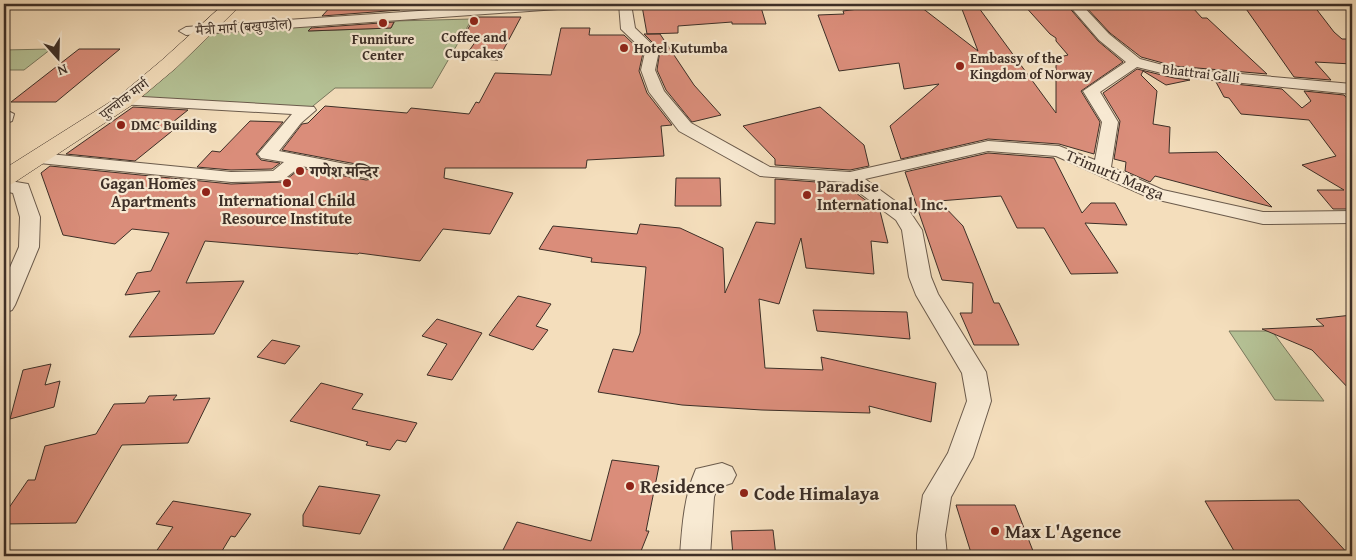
<svg xmlns="http://www.w3.org/2000/svg" width="1356" height="560" font-family="'Gentium Book Plus','Noto Serif Devanagari',serif">
<style>
.green{fill:#b5c296;stroke:#79785e}
.building{fill:#da8d7a;stroke:#3d2f27}
.lines{fill:none;stroke-linecap:round;stroke-linejoin:round}
.service-casing{stroke:#6b5b4c;stroke-width:2}
.minor-casing{stroke:#6b5b4c;stroke-width:2}
.primary-casing{stroke:#3d2f27;stroke-width:1}
.service{fill:#f8ead3;fill-rule:evenodd}
.minor{fill:#f8ead3;fill-rule:evenodd}
.primary{fill:#f4debc;fill-rule:evenodd}
.poi-dot{fill:#8f2418;stroke:#f8ead3;stroke-width:2}
.labels{text-anchor:middle;dominant-baseline:central;stroke-width:4.5;stroke-linejoin:round;paint-order:stroke}
.far-street-label{font-size:14px;fill:#3d2f27;stroke:#f8ead3}
.far-poi-label{font-size:14px;font-weight:bold;fill:#3d2f27;stroke:#f8ead3;text-anchor:start}
.poi-label{font-size:16px;font-weight:bold;fill:#3d2f27;stroke:#f8ead3;text-anchor:start}
.street-label{font-size:16px;fill:#3d2f27;stroke:#f8ead3}
.near-poi-label{font-size:19px;font-weight:bold;fill:#3d2f27;stroke:#f8ead3;text-anchor:start}
</style>
<rect width="100%" height="100%" fill="#f4debc"/>
<filter id="stains"><feTurbulence type="fractalNoise" baseFrequency=".004" numOctaves="4"/><feColorMatrix values="0 0 0 0 .2 0 0 0 0 .09 0 0 0 0 .02 0 0 0 .5 -.17"/></filter>
<radialGradient id="worn" r=".72"><stop offset=".6" stop-color="#630" stop-opacity="0"/><stop offset="1" stop-color="#630" stop-opacity=".3"/></radialGradient>
<path class="green" d="M472,19L432,88H335L308,110L125,101L209,31L314,24L309,31L391,28L395,21Z
M51,49L24,70H4V50Z
M1229,331H1272L1324,401L1275,400Z"/>
<path class="building" d="M333,4H403L400,10L322,16Z
M670,4H760L766,24H732V22L678,26V33L647,34L642,6Z
M896,4H917L978,51L960,4H976L1056,113V58L1068,55L1056,41V38L1050,34L1023,4H1066L1098,41L1123,62L1081,91L1100,122L1094,154L1059,144L988,139L901,159L890,126L939,84L904,89L899,63L839,71L818,15L844,14L843,11Z
M1249,4L1314,6L1334,32L1342,39H1352V64L1315,62L1331,80L1294,77L1244,6H1251Z
M1085,6L1193,8L1202,18H1207L1267,74L1174,66L1141,57L1110,33Z
M475,17H521L498,60L464,58L478,38L463,37Z
M394,22L391,28L308,31L311,28Z
M561,28H590L589,35H624L643,53L639,71L647,93L672,125L661,126L664,156L587,160L586,168H445L444,178L513,193L490,234L443,229L420,261L359,253L358,254L205,241L186,283L244,281L214,334L129,337L160,291L125,295L137,273L151,271L169,233L132,229L115,244L63,235L41,173L50,166L231,184L283,182L301,168L366,180L372,179L377,173L372,167L282,150L302,124L308,123L325,106L407,113L411,108L469,114L476,102L479,103L495,73L551,75Z
M644,34H660L694,85L721,115L692,122L666,90L657,70L660,50Z
M79,49H120L56,102H11Z
M1137,69L1174,78L1190,80L1166,85L1143,71L1141,75L1157,91L1153,124L1170,127L1169,153L1217,152L1272,207L1155,176L1150,182L1125,171L1126,162L1114,159L1120,121L1103,93Z
M1216,82L1282,89L1302,108L1311,101L1304,91L1344,95L1352,104V209H1333L1317,190H1344L1302,165L1336,156L1309,120L1241,114L1229,98L1224,97Z
M133,107L188,110L173,122L182,123L135,161L66,154Z
M820,107L864,145L869,166L850,170L775,165V159L743,126Z
M250,121L283,122L256,154L261,160L280,163L272,169L231,170L197,167L212,151L220,152Z
M988,153L1054,158L1082,213L1091,203H1115L1127,225L1085,223L1118,273L1071,274L1044,228H1017L1001,196L939,201L963,226L994,303H999L1019,345H974L960,313H972L973,283L942,280L905,172Z
M676,178H720L721,206H675Z
M775,179L844,184L880,211L888,243L871,241L874,274L806,268L801,238L779,304L759,299L765,368L823,370L821,357L936,383L931,422L869,406L870,413L762,410L682,405L598,392L613,349L633,352L640,333L646,267L591,262L592,258L539,249L553,226L637,234L640,224L680,228L723,248L725,293L756,222L775,224Z
M518,296L551,304L536,326L548,330L533,350L489,335Z
M813,310L907,312L910,339L817,331Z
M1352,315V392L1312,350L1262,329L1324,326L1316,319Z
M437,319L482,333L452,380L427,375L447,344L422,336Z
M272,340L300,346L285,364L257,357Z
M51,364L45,385L60,381L54,407L10,419L23,370Z
M321,383L363,394L352,409L417,423L406,442L397,440L390,450L366,445L368,442L290,421Z
M177,395L173,400L210,398L188,443L122,445L76,523L4,524V515L28,480H35L45,446L96,434L114,404L145,403L149,396Z
M612,460L659,466L646,531H649L639,556H500L517,522L591,541Z
M319,486L380,495L360,534L303,526V515Z
M1299,500L1350,556H1237L1205,501Z
M173,501L251,514L235,537L231,536L219,556H153L173,527L156,524Z
M956,505H1015L1035,556H972Z
M773,530L776,556H733L731,531Z"/>
<g class="lines">
<g class="service-casing">
<path id="service" d="M4,112H10L14,114L12,121L4,124V119L6,116H4Z"/>
</g>
<g class="minor-casing">
<path id="minor" d="M520,4H578L572,8L186,35L179,31L186,27Z
M619,4H631L635,28L659,51L655,70L664,91L691,123L770,167L850,172L988,141L1059,146L1095,160L1102,122L1083,91L1126,62L1099,40L1068,4H1081L1109,34L1140,59L1174,68L1352,84V94L1174,76L1137,67L1100,92L1118,122L1111,167L1163,190L1263,212L1352,211V223L1263,224L1150,198L1056,156L988,151L865,179L910,212L922,230L931,277L938,294L986,372L991,401L973,457L951,497L945,535L947,556H917V535L923,495L948,453L967,401L962,373L916,295L909,277L902,230L896,220L845,182L760,176L679,131L649,92L641,70L645,52L621,29Z
M125,96L314,107L316,110L301,123L279,151L366,168L372,169L375,173L372,177L366,178L301,166L283,180L277,181L231,182L39,163L33,162L30,158L33,154L39,153L231,172L273,171L284,162L261,158L258,154L292,114L119,104L117,101L119,98Z
M4,180L28,184L40,217L39,247L15,305L12,310L4,313V281L19,247L20,217L13,193L4,191Z
M722,463L732,467L736,475L732,483L717,488L714,497L710,556H680C682,527 684,496 696,469Z"/>
</g>
<g class="primary-casing">
<path id="primary" d="M224,4H242L176,68L132,105L12,184L4,186V169L118,97L162,60Z"/>
</g>
<use href="#service" class="service"/>
<use href="#minor" class="minor"/>
<use href="#primary" class="primary"/>
</g>
<g class="poi-dot">
<circle cx="474" cy="21" r="5"/>
<circle cx="383" cy="23" r="5"/>
<circle cx="624" cy="48" r="5"/>
<circle cx="960" cy="66" r="5"/>
<circle cx="121" cy="125" r="5"/>
<circle cx="300" cy="171" r="5"/>
<circle cx="287" cy="183" r="5"/>
<circle cx="206" cy="192" r="5"/>
<circle cx="807" cy="195" r="5"/>
<circle cx="630" cy="486" r="5"/>
<circle cx="744" cy="493" r="5"/>
<circle cx="995" cy="531" r="5"/>
</g>
<g class="labels">
<g class="far-street-label">
<text transform="translate(244 27) rotate(-4)">मैत्री मार्ग (बखुण्डोल)</text>
<text transform="translate(1201 73) rotate(7)">Bhattrai Galli</text>
<text transform="translate(124 99) rotate(-37)">पुल्चोक मार्ग</text>
</g>
<g class="far-poi-label">
<text x="474" y="37" text-anchor="middle">Coffee and<tspan x="474" dy="16">Cupcakes</tspan></text>
<text x="383" y="39" text-anchor="middle">Funniture<tspan x="383" dy="16">Center</tspan></text>
<text x="634" y="48">Hotel Kutumba</text>
<text x="970" y="58">Embassy of the<tspan x="970" dy="16">Kingdom of Norway</tspan></text>
<text x="131" y="125">DMC Building</text>
</g>
<g class="poi-label">
<text x="310" y="171">गणेश मन्दिर</text>
<text x="196" y="183" text-anchor="end">Gagan Homes<tspan x="196" dy="18">Apartments</tspan></text>
<text x="817" y="186">Paradise<tspan x="817" dy="18">International, Inc.</tspan></text>
<text x="287" y="200" text-anchor="middle">International Child<tspan x="287" dy="18">Resource Institute</tspan></text>
</g>
<g class="street-label">
<text transform="translate(1115 174) rotate(23)">Trimurti Marga</text>
</g>
<g class="near-poi-label">
<text x="640" y="486">Residence</text>
<text x="754" y="493">Code Himalaya</text>
<text x="1005" y="531">Max L'Agence</text>
</g>
</g>
<rect width="1356" height="560" fill="none" stroke="#f4debc" stroke-width="20"/>
<rect x="5" y="5" width="1346" height="550" fill="none" stroke="#3d2f27" stroke-width="2.5"/>
<rect x="10" y="10" width="1336" height="540" fill="none" stroke="#3d2f27"/>
<g transform="translate(58 58) rotate(160)" stroke="#f8ead3" stroke-width="4" paint-order="stroke">
<path d="M0-4L9 19L0 12L-9 19Z" fill="#3d2f27"/>
<text y="-8" font-size="14" font-weight="bold" text-anchor="middle" fill="#3d2f27">N</text>
</g>
<rect width="100%" height="100%" filter="url(#stains)"/>
<rect width="100%" height="100%" fill="url(#worn)"/>
</svg>
